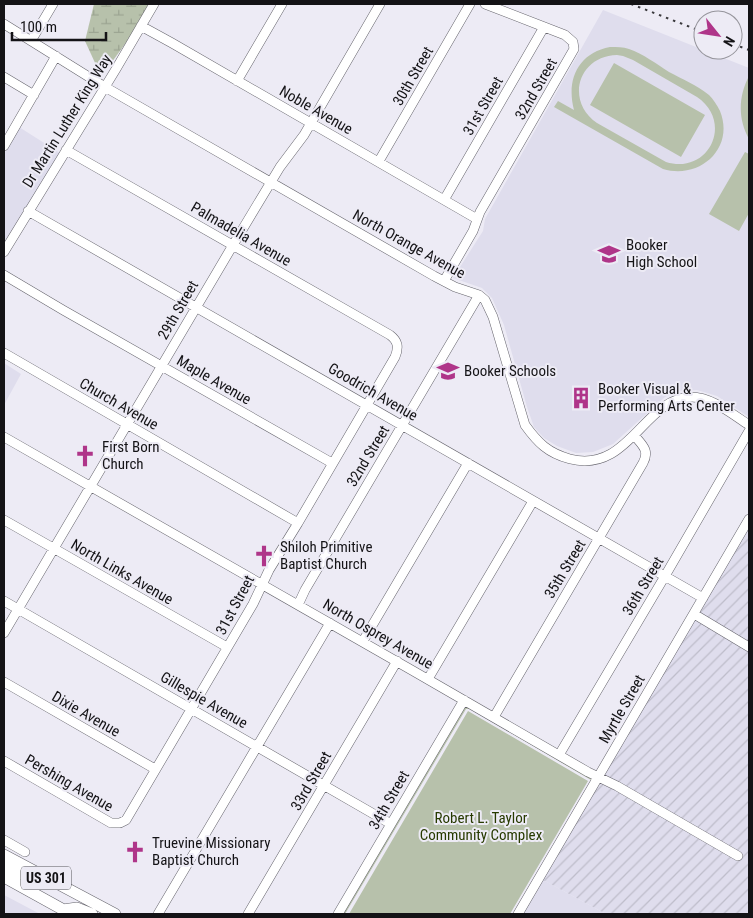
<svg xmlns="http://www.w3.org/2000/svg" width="753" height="918" font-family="'Roboto Condensed',sans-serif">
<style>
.built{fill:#dfdded}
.industrial{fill:url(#industrial-furrows)}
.green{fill:#b7c1ab;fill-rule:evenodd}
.wetland{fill:url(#wetland-marsh)}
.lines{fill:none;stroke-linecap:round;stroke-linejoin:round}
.minor-casing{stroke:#65646c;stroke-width:10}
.major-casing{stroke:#65646c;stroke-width:12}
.minor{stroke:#fff;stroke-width:9}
.major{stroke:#fff;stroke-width:11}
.rail{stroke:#3a393d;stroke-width:2;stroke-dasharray:2.5 5;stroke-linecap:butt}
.labels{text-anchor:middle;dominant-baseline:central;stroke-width:4;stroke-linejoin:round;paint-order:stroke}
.shield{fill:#edebf5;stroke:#555459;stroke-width:1}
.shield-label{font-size:14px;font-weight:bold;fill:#141316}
.street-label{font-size:15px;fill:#141316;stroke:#edebf5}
.poi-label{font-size:15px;fill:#141316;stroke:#edebf5;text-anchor:start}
.park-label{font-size:15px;fill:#273a00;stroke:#edebf5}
</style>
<defs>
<pattern id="industrial-furrows" width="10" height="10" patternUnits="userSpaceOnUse" patternTransform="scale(1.25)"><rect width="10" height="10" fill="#dfdded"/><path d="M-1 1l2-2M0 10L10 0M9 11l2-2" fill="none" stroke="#bebdca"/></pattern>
<pattern id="wetland-marsh" width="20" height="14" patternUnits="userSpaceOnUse" patternTransform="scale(1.25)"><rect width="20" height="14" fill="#b7c1ab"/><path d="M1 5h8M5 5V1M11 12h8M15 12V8" fill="none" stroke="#9ca592"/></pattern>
</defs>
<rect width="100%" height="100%" fill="#edebf5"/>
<path class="built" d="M603,10L749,68V417L717,396L697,390L678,391L665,397L613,444L593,452L576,453L557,446L544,438L534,427L527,407L504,325L492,298L482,288L453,278L483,231L485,219Z
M19,127L60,153L4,245V154Z
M4,363L21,374L4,405Z
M543,880L606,914H522Z
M4,895L6,896L40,914H4Z"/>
<path class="industrial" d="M749,526V643L699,613Z
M695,618L749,651V914H606L543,880L600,781L739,860L743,855L603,775Z"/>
<path class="green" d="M610,47C617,47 623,47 629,49C643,54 657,64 669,72C682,79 697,85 709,95C713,99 717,105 720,111C735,148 700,180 663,169L554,107L558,101L574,110C566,80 578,53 610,47ZM617,55L623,56L633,60L697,97C734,122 709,175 666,162L597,123C565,101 578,56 617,55Z
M614,63L705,115L681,157L590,105Z
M749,76V139C738,119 738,97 749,76Z
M745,152L749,154V213L739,231L709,214Z
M466,705L593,777L591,780L470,709H466L345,914H343Z
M468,711L588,781L510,914H349Z"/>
<path class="wetland" d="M94,4H150L133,33L109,66L96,65L85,41Z"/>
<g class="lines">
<g class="minor-casing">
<path id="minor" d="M4,24L105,87L434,276L455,287L479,295L485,300L493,317L525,425C538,443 548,453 570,459C629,474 644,398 691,397C712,397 732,414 749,425
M141,26L172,43L477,219
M31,41L53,4
M4,77L34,95
M237,81L282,4
M4,146L56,56
M379,161L470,4
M444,200L544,27
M28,211L703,598
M4,252L116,69L154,4
M4,275L63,310L332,463
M444,281L473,231L480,212L574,49L573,42L565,35L485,4
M4,353L298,523
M4,437C198,548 394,659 588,772L617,786L738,856
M4,520L227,647
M4,601L391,824
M298,605L305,590L479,295
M694,614L749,647
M4,633L233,245L280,167L304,135L380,4
M363,641L468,463
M428,679L533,501
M4,682L155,769
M494,717L643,463C650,450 642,445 634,435
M559,755L665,576L749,431
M4,761L111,823H120L126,820L253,604L269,570L298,523L395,357C399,347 398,341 390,335L66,150
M4,840L25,852
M158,914L330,623
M248,914L397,661
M338,914L464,700
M518,914L749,519"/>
</g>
<g class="major-casing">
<path id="major" d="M4,855L115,914
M4,866L19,874L37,876
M4,877L71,914
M63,910L77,908L92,914"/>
</g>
<use href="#minor" class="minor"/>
<use href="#major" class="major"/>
<path class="rail" d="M631,4L703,32
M733,44L749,50"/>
</g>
<defs>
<g id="school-bare" transform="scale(1.725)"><path d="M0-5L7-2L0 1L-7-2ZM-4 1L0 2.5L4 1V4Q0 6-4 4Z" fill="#af3589" stroke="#edebf5" stroke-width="2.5" paint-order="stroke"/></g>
<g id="building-bare" transform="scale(1.725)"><path d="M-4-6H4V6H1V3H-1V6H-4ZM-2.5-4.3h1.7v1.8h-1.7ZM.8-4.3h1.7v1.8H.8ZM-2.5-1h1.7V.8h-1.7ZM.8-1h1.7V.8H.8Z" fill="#af3589" stroke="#edebf5" stroke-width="2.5" paint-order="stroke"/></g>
<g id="church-bare" transform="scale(1.725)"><path d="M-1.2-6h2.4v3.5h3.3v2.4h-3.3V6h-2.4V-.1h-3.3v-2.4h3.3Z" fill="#af3589" stroke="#edebf5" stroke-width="2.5" paint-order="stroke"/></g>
</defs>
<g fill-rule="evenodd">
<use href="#school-bare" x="609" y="254"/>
<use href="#school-bare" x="448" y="371"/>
<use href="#building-bare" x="581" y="398"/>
<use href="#church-bare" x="85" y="456"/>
<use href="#church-bare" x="264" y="556"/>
<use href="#church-bare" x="135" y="852"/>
</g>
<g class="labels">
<rect class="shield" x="21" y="866.5" width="50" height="23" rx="4"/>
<g class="shield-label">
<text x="46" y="878">US 301</text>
</g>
<g class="street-label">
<text transform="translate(413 76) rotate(-60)">30th Street</text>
<text transform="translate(536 89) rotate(-60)">32nd Street</text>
<text transform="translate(483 106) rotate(-60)">31st Street</text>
<text transform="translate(316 110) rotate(30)">Noble Avenue</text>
<text transform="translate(67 121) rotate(-58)">Dr Martin Luther King Way</text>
<text transform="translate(241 234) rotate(30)">Palmadelia Avenue</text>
<text transform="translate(409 244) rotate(29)">North Orange Avenue</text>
<text transform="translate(178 310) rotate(-60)">29th Street</text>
<text transform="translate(214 380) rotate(30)">Maple Avenue</text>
<text transform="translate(373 392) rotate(30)">Goodrich Avenue</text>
<text transform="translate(119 404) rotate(30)">Church Avenue</text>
<text transform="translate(368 456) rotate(-59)">32nd Street</text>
<text transform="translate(565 569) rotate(-59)">35th Street</text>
<text transform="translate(122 572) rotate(30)">North Links Avenue</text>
<text transform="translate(643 586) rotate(-59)">36th Street</text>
<text transform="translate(235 605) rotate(-62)">31st Street</text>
<text transform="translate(378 634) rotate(30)">North Osprey Avenue</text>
<text transform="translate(204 700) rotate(30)">Gillespie Avenue</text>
<text transform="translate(622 709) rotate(-60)">Myrtle Street</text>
<text transform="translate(86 714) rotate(30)">Dixie Avenue</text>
<text transform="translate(311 781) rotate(-60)">33rd Street</text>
<text transform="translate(69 783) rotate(30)">Pershing Avenue</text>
<text transform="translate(389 800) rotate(-60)">34th Street</text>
</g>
<g class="poi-label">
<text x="626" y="245">Booker<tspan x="626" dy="17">High School</tspan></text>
<text x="464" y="371">Booker Schools</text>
<text x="598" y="389">Booker Visual &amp;<tspan x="598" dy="17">Performing Arts Center</tspan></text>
<text x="102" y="447">First Born<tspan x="102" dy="17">Church</tspan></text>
<text x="280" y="547">Shiloh Primitive<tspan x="280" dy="17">Baptist Church</tspan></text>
<text x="152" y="843">Truevine Missionary<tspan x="152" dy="17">Baptist Church</tspan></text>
</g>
<g class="park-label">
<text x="481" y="818">Robert L. Taylor<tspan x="481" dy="17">Community Complex</tspan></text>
</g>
</g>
<rect width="753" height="918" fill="none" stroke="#141316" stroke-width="10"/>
<g transform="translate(718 35) rotate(120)"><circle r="24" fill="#edebf5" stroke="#96959c"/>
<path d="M0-4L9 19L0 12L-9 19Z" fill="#af3589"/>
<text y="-8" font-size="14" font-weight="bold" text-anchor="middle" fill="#141316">N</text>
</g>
<path d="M12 32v8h94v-8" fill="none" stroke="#141316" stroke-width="2.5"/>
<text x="20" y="32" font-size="15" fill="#141316" stroke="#edebf5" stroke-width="4" paint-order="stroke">100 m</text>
</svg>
